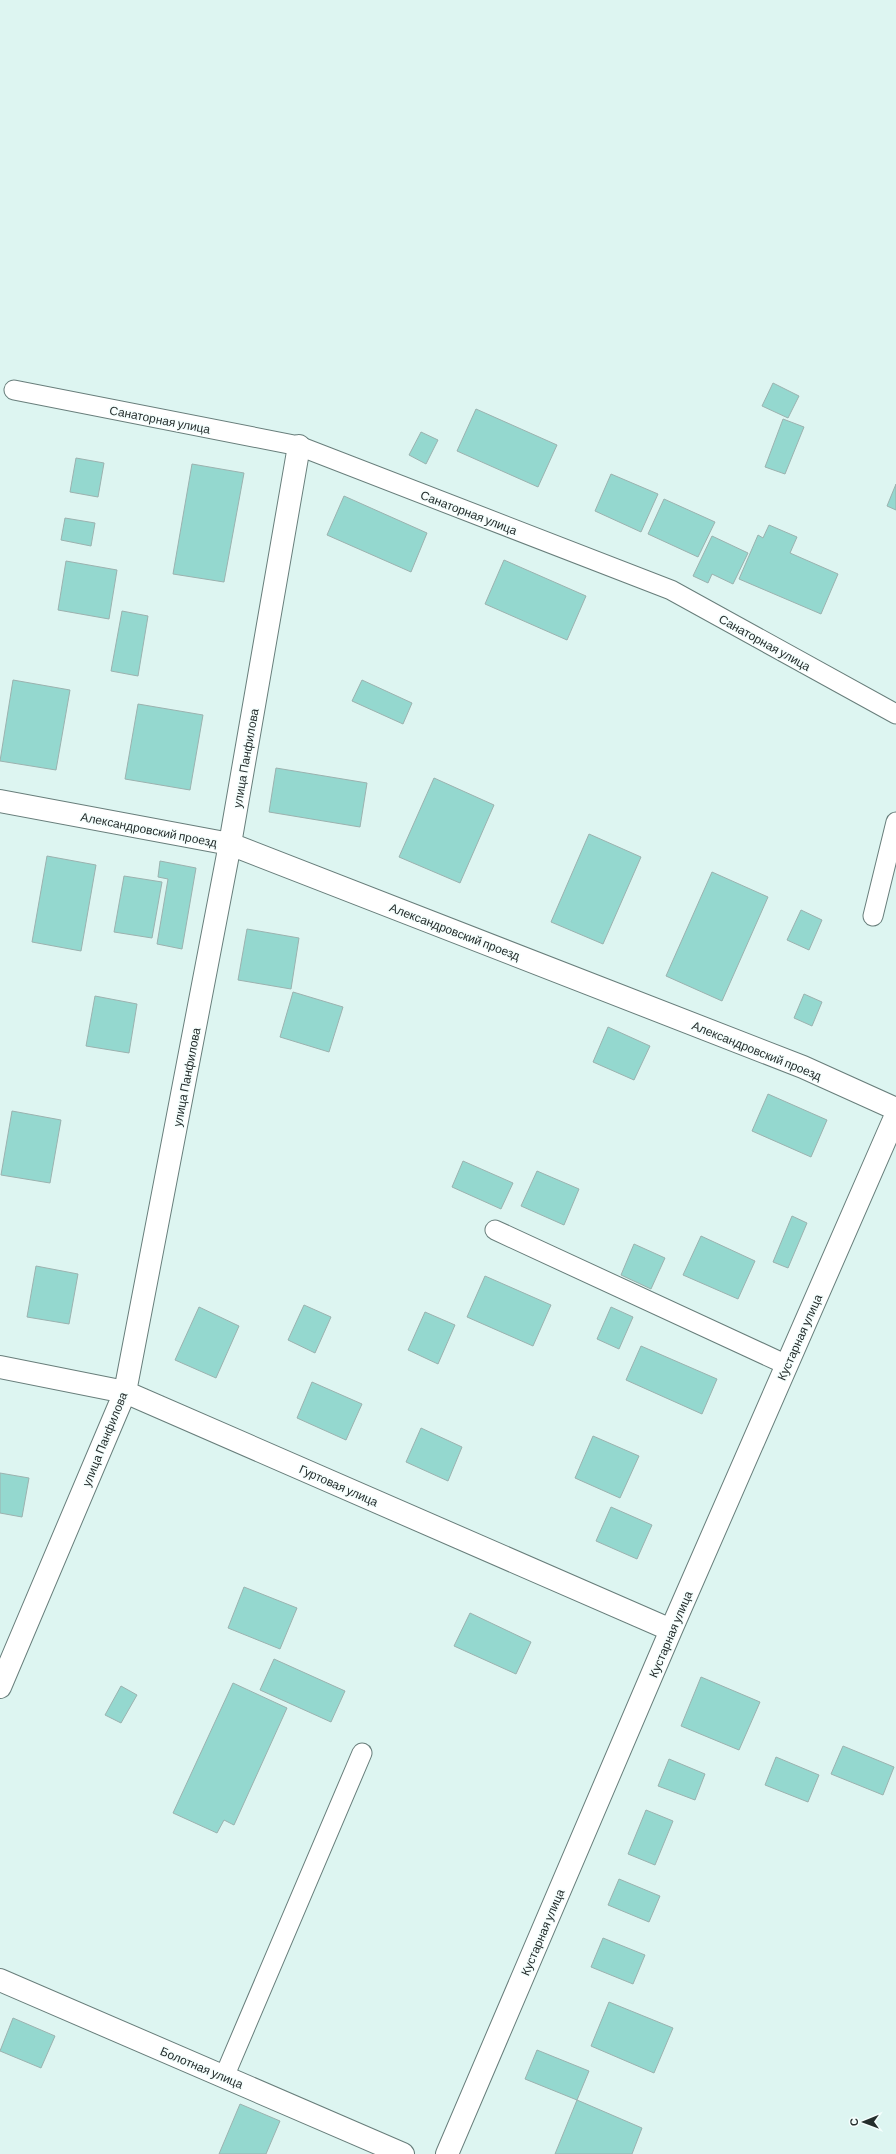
<svg xmlns="http://www.w3.org/2000/svg" width="896" height="2154" font-family="Barlow,sans-serif">
<style>
.building{fill:#94d8cf;stroke:#9bb2af}
.lines{fill:none;stroke-linecap:round;stroke-linejoin:round}
.service-casing{stroke:#687e7b;stroke-width:21}
.minor-casing{stroke:#687e7b;stroke-width:24}
.service{stroke:#fff;stroke-width:19}
.minor{stroke:#fff;stroke-width:22}
.labels{text-anchor:middle;dominant-baseline:central;stroke-width:3;stroke-linejoin:round;paint-order:stroke}
.street-label{font-size:12px;fill:#252e2d;stroke:#f5fefd}
</style>
<rect width="100%" height="100%" fill="#ddf5f1"/>
<path class="building" d="M773,383L799,396L788,418L762,406Z
M476,409L557,445L538,487L457,451Z
M783,419L804,427L785,474L765,467Z
M421,432L438,440L426,464L409,455Z
M76,458L104,463L98,497L70,492Z
M192,464L244,473L224,582L173,574Z
M611,474L658,494L641,532L595,511Z
M896,484V510L887,506Z
M344,496L427,533L411,572L327,535Z
M664,499L715,522L698,557L648,534Z
M65,518L95,523L91,546L61,540Z
M769,525L797,537L790,553L838,574L821,614L739,579L758,535L763,538Z
M712,536L748,553L733,584L712,574L708,583L693,576Z
M504,560L586,596L567,640L485,604Z
M66,561L117,570L109,619L58,610Z
M122,611L148,616L138,676L111,671Z
M13,680L70,690L56,770L0,761Z
M362,680L412,703L403,724L352,701Z
M138,704L203,715L190,790L125,779Z
M276,768L367,783L360,827L269,812Z
M434,778L494,805L460,883L399,857Z
M589,834L641,857L603,944L551,922Z
M47,856L96,865L81,951L32,942Z
M160,861L196,868L182,949L157,944L168,879L158,877Z
M712,872L768,897L722,1001L666,976Z
M124,876L162,882L152,938L114,932Z
M801,910L822,920L809,950L787,940Z
M247,929L299,938L291,989L238,980Z
M293,992L343,1007L329,1052L280,1037Z
M804,994L822,1002L812,1026L794,1018Z
M95,996L137,1004L129,1053L86,1046Z
M608,1027L650,1046L634,1080L593,1062Z
M768,1094L827,1120L811,1157L752,1131Z
M12,1111L61,1120L50,1183L1,1175Z
M463,1161L513,1183L501,1209L452,1187Z
M537,1171L579,1189L564,1225L521,1206Z
M792,1216L807,1223L788,1268L773,1262Z
M701,1236L755,1261L738,1299L683,1275Z
M634,1244L665,1258L651,1289L621,1275Z
M36,1266L78,1274L69,1324L27,1317Z
M485,1276L551,1305L533,1346L467,1317Z
M304,1305L331,1317L315,1353L288,1340Z
M199,1307L239,1326L216,1378L175,1360Z
M611,1307L633,1317L619,1349L597,1339Z
M425,1312L455,1325L438,1364L408,1350Z
M641,1346L717,1379L702,1414L626,1380Z
M312,1382L362,1404L346,1440L297,1418Z
M421,1428L462,1447L448,1481L406,1462Z
M593,1436L639,1456L620,1498L575,1478Z
M0,1473L29,1478L22,1517L0,1513Z
M611,1507L652,1525L637,1559L596,1541Z
M244,1587L297,1608L280,1649L228,1628Z
M470,1613L531,1642L516,1674L454,1646Z
M274,1659L345,1691L331,1722L260,1690Z
M701,1677L760,1702L739,1750L681,1726Z
M233,1683L287,1708L234,1825L224,1820L217,1833L173,1813Z
M121,1686L137,1695L121,1723L105,1715Z
M843,1746L894,1767L883,1795L831,1774Z
M776,1757L819,1775L808,1802L765,1785Z
M669,1759L705,1774L695,1800L658,1786Z
M646,1810L673,1821L655,1865L628,1854Z
M619,1879L660,1896L649,1922L608,1905Z
M603,1938L645,1955L633,1984L591,1967Z
M609,2002L673,2028L654,2073L591,2046Z
M13,2018L55,2036L41,2068L0,2051Z
M537,2050L589,2071L577,2100L525,2079Z
M577,2100L642,2128L632,2154H555Z
M240,2104L280,2121L266,2154H219Z"/>
<g class="lines">
<g class="service-casing">
<path id="service" d="M14,390L299,446L671,590L896,714
M873,916L896,822
M495,1230L787,1365
M224,2077L362,1753"/>
</g>
<g class="minor-casing">
<path id="minor" d="M0,801L230,844L803,1067L896,1109
M0,1367L125,1392L671,1630
M0,1687L125,1392L230,844L299,446
M0,1980L403,2154
M447,2154L671,1630L896,1115"/>
</g>
<use href="#service" class="service"/>
<use href="#minor" class="minor"/>
</g>
<g class="labels">
<g class="street-label">
<text transform="translate(160 419) rotate(11)">Санаторная улица</text>
<text transform="translate(469 512) rotate(21)">Санаторная улица</text>
<text transform="translate(765 642) rotate(29)">Санаторная улица</text>
<text transform="translate(245 758) rotate(-80)">улица Панфилова</text>
<text transform="translate(149 829) rotate(11)">Александровский проезд</text>
<text transform="translate(455 931) rotate(21)">Александровский проезд</text>
<text transform="translate(757 1050) rotate(22)">Александровский проезд</text>
<text transform="translate(186 1077) rotate(-79)">улица Панфилова</text>
<text transform="translate(799 1337) rotate(-66)">Кустарная улица</text>
<text transform="translate(104 1439) rotate(-68)">улица Панфилова</text>
<text transform="translate(339 1485) rotate(24)">Гуртовая улица</text>
<text transform="translate(670 1634) rotate(-67)">Кустарная улица</text>
<text transform="translate(542 1932) rotate(-67)">Кустарная улица</text>
<text transform="translate(202 2067) rotate(23)">Болотная улица</text>
</g>
</g>
<g transform="translate(864 2122) rotate(269)" stroke="#f5fefd" stroke-width="3" paint-order="stroke">
<path d="M0-3L7 15L0 10L-7 15Z" fill="#252e2d"/>
<text y="-6" font-size="11" font-weight="bold" text-anchor="middle" fill="#252e2d">С</text>
</g>
</svg>
